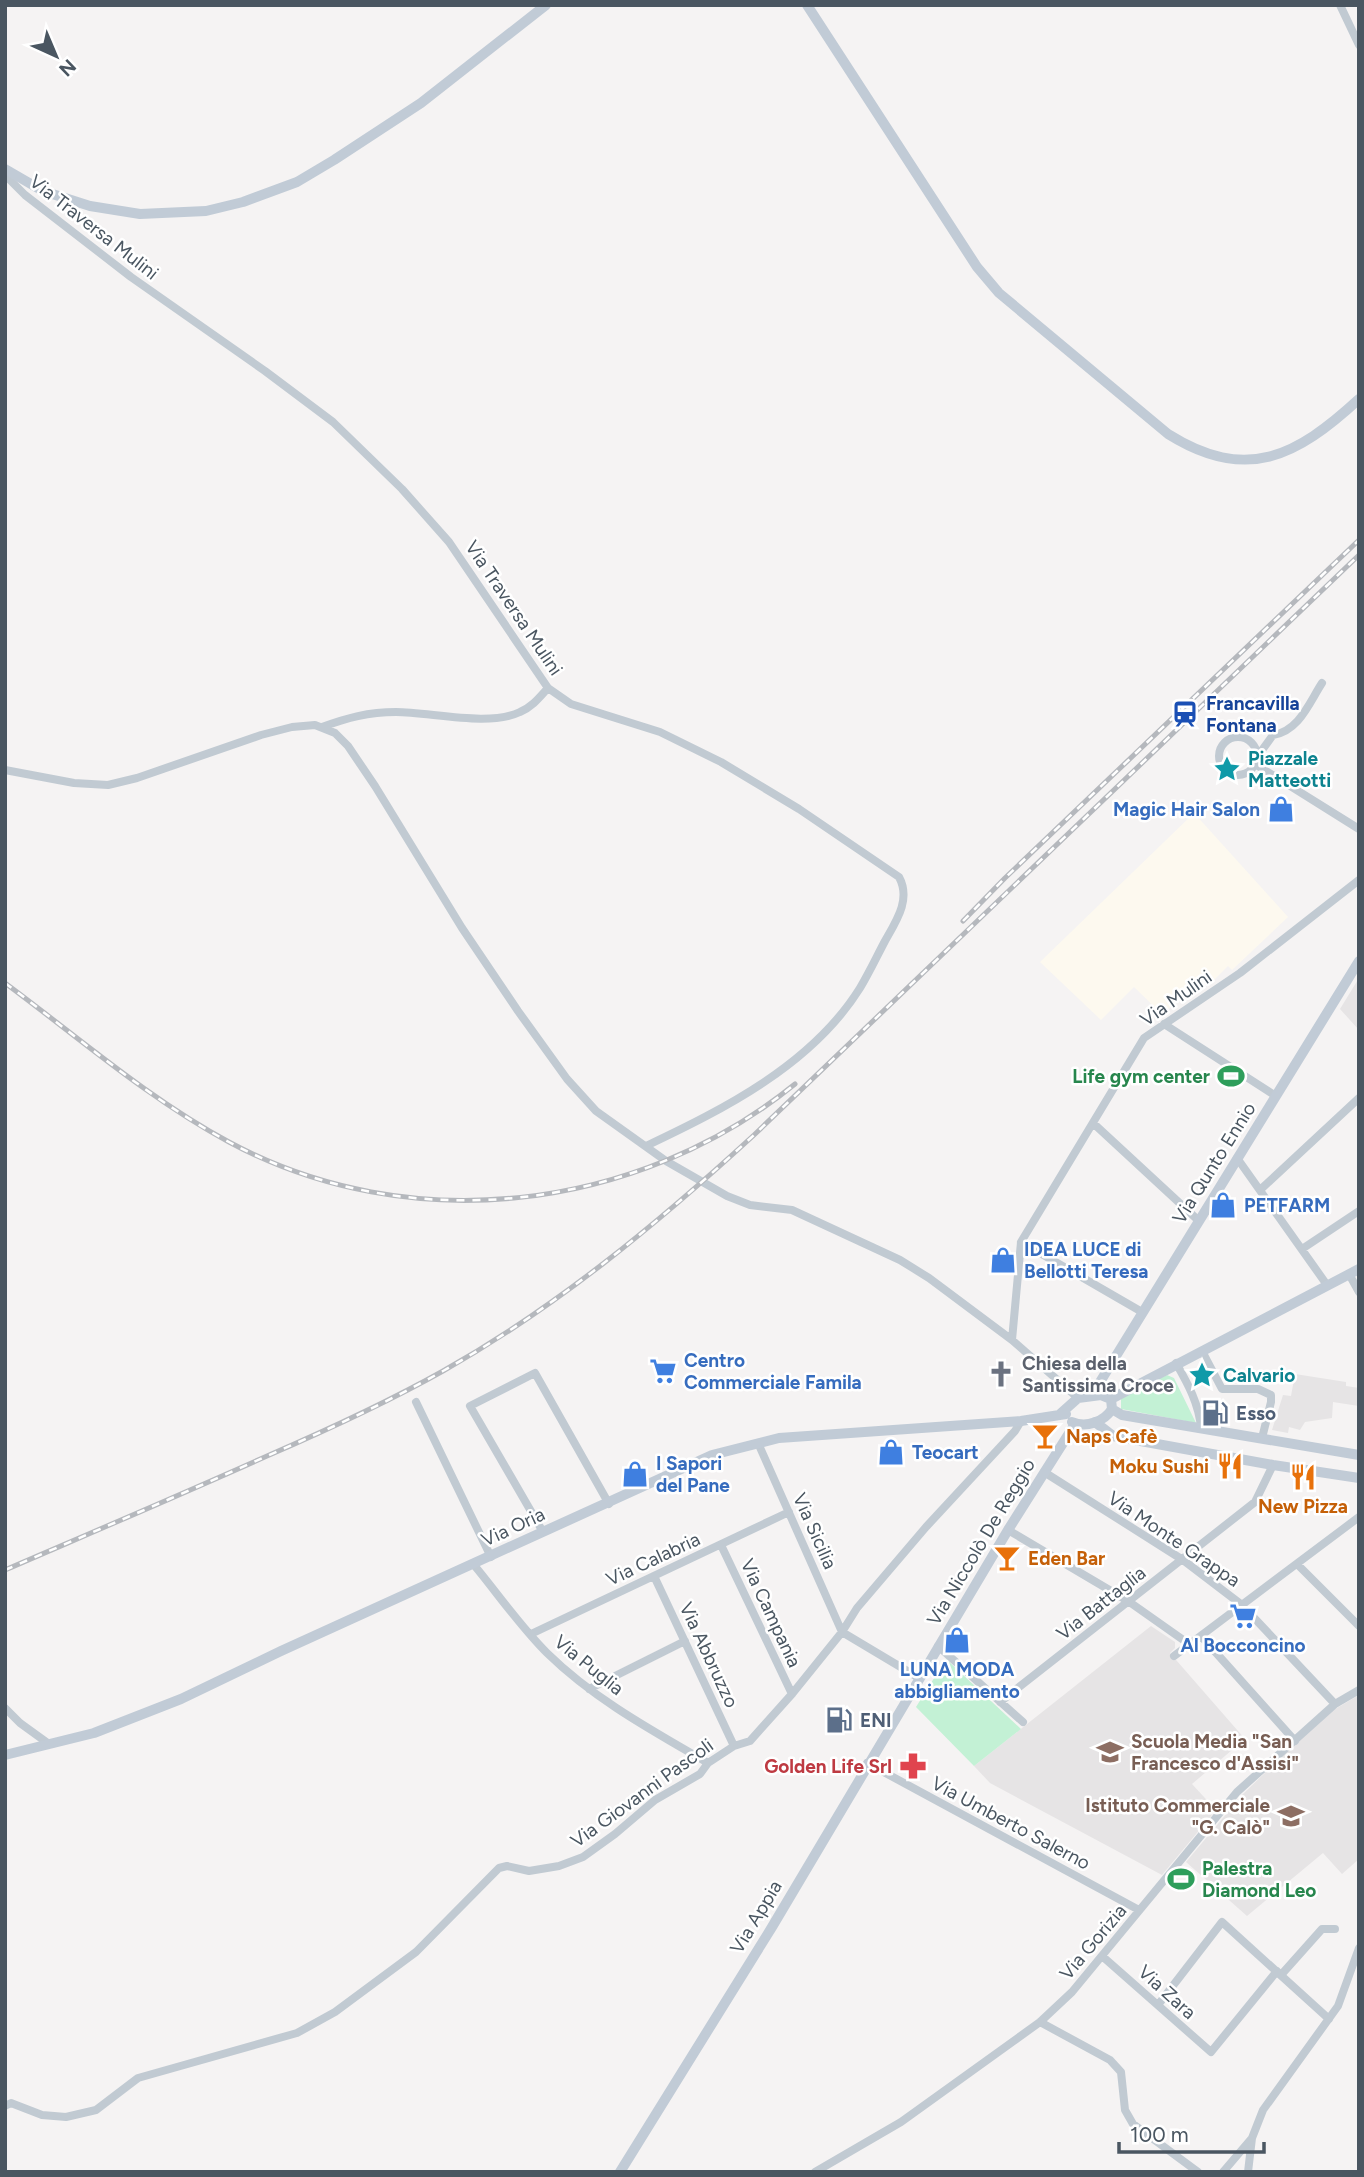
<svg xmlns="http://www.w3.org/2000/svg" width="1364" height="2177" font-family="Figtree,sans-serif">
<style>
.commercial{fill:#fdf9ef}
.education{fill:#e6e4e5}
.green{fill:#c3f1d5}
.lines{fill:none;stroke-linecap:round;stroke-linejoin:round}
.street{stroke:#c1cad2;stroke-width:8}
.secondary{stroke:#c1cbd6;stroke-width:10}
.rail-casing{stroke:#b5b8bd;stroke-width:5}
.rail{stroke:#fff;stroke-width:2.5;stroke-dasharray:8;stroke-linecap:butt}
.labels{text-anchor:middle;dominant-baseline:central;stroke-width:5;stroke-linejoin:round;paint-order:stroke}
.street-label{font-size:19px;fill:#4a5661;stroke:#fff}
.transit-label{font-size:19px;font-weight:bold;fill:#164399;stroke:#fff;text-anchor:start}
.culture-label{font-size:19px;font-weight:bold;fill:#0d838f;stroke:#fff;text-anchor:start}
.shop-label{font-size:19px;font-weight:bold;fill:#366cbe;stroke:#fff;text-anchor:start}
.leisure-label{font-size:19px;font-weight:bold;fill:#27864d;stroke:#fff;text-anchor:end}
.worship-label{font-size:19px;font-weight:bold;fill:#5b616d;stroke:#fff;text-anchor:start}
.service-label{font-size:19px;font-weight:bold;fill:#4e5e75;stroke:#fff;text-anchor:start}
.food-label{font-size:19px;font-weight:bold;fill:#c56008;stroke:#fff;text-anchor:start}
.education-label{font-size:19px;font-weight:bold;fill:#785e54;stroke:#fff;text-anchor:start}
.health-label{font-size:19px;font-weight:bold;fill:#be3a42;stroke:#fff;text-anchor:end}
</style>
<rect width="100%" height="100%" fill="#f5f3f3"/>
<path class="commercial" d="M1194,813L1288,917L1232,970L1228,966L1212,982L1207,978L1191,994L1186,990L1163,1015L1134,987L1101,1020L1040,962Z"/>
<path class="education" d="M1359,978V1030L1340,1009Z
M1295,1374L1346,1382V1386L1359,1388V1406L1333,1402L1332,1418L1305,1422L1300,1430L1289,1427L1288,1433L1272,1430L1283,1395L1291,1396Z
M1151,1626L1175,1642V1648L1170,1653L1245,1739L1192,1784L1216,1810L1162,1875L990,1783L974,1766Z
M1359,1695V1859L1342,1874L1323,1853L1247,1916L1186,1862L1243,1794L1325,1715Z"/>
<path class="green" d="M1167,1375L1174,1378L1196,1423L1121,1409V1397Z
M946,1659L1021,1729L974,1766L916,1707Z"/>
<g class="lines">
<path class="street" d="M1340,5L1359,45
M5,175L25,195L131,277L265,371L333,422L402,489L449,542L548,688L571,704L660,732L721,762L799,809L899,877C911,899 897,920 885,941C877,956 869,973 860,988C812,1065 724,1109 646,1146
M322,727C347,718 368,712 396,712C430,712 489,727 520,712C532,707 539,698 548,688
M1219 756a19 19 0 1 1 38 0a19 19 0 1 1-38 0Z
M1257,757L1273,735C1299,731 1309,703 1322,683
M1255,764L1359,829
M5,770L74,783L108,785L137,778L261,735L292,727L315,725L335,733L348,746L375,786L462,928L518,1011L567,1079L596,1111L666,1161L727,1196L750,1205L792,1210L900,1260L929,1278L1012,1340L1078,1398
M1164,1024L1276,1096
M1093,1123L1199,1221
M1237,1158L1327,1285
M1260,1190L1359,1098
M1021,1242L1142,1312
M1302,1249L1359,1211
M1349,1274L1359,1292
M1012,1340L1021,1242L1144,1038L1240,973L1359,880
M1202,1351L1222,1389H1258L1271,1395V1402L1262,1438
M1176,1363C1188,1384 1199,1404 1201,1428
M416,1402L491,1557
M758,1443L842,1632L919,1678
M1044,1472L1183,1560L1242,1605L1335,1704
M1008,1530L1128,1601L1189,1644
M543,1532L470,1406L535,1373L609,1504
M721,1545L792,1694
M1297,1564L1359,1626
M474,1565C498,1594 520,1626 547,1653C594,1699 651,1730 708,1763
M654,1576L734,1746
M531,1634L789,1512
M1201,1636L1295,1741
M938,1646L1023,1722
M1174,1656L1359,1517
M589,1689L685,1641
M1000,1702L1255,1502L1273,1465
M5,1708L20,1723L49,1744
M867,1763L1139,1910
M1102,1956L1211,2052L1277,1971
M1281,1975L1322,1929H1335
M1158,2005L1222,1922L1329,2019
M1040,2022L1110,2060L1121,2072L1125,2110L1133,2124L1198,2172
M5,2106L11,2103L42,2115L66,2117L96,2110L138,2078L297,2033L335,2012L416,1952L499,1868L507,1866L529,1871L559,1866L583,1857L615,1834L655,1800L700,1774L708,1763L734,1746L750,1741L792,1694L842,1632L857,1608L926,1527L1015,1431L1021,1421
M815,2172L901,2122L1040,2022L1072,1992L1237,1792L1335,1704L1359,1690
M1223,2172L1252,2138
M1248,2172L1252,2138L1263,2110L1338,2006L1359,1948"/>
<path class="secondary" d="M807,5L977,267L999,293L1168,434C1246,483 1296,457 1359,399
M5,169L43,191L90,206L140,214L206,211L243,202L297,182L334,160L421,103L546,5
M1092,1395L1359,961
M1111,1399L1359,1269
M1112,1409L1122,1415L1359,1455
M1059,1415L1078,1398L1101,1395L1111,1399L1112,1409C1104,1422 1086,1428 1072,1422
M1095,1422L1113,1436L1273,1465L1359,1478
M5,1755L94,1733L181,1699L281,1651L712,1455L779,1438L1021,1421L1066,1414
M620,2172L772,1927L1008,1530L1075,1424"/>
<g class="rail-casing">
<path id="rail" d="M963,921L1005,878L1359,540
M5,983C78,1037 149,1099 229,1142C409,1239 637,1212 795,1084
M5,1570C93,1532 180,1495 267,1456C327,1430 386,1403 443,1371C558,1306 657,1224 754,1135L1359,555"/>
</g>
<use href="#rail" class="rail"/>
</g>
<defs>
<g id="station-bare" transform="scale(2.1)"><path d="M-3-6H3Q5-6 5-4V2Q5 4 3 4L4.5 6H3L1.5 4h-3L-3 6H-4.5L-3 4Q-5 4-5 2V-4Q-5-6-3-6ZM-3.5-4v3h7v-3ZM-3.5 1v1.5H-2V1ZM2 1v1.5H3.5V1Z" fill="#1a4fb4" stroke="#fff" stroke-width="2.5" paint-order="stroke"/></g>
<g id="sight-bare" transform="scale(2.1)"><path d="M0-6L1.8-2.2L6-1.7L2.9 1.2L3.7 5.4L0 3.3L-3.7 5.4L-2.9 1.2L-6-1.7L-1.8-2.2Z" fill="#0f9aa8" stroke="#fff" stroke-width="2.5" paint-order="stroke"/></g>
<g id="shop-bare" transform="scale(2.1)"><path d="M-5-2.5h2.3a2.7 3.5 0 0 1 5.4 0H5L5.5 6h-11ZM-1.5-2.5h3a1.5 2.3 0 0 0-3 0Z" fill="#3f7fe0" stroke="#fff" stroke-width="2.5" paint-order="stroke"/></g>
<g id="stadium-bare" transform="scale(2.1)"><path d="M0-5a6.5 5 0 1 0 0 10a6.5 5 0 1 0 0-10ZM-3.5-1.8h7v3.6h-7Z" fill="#2e9e5b" stroke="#fff" stroke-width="2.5" paint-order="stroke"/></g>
<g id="supermarket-bare" transform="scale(2.1)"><path d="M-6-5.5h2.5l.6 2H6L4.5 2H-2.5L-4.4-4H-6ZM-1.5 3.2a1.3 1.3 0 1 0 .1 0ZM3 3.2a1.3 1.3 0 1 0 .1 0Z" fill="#3f7fe0" stroke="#fff" stroke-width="2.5" paint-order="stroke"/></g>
<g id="church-bare" transform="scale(2.1)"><path d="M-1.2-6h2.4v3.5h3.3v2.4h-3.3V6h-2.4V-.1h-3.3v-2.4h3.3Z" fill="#6b7280" stroke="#fff" stroke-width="2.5" paint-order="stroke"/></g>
<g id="fuel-bare" transform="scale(2.1)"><path d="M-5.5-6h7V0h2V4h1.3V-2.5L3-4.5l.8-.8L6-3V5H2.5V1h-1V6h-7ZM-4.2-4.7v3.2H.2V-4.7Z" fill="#5c6f8a" stroke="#fff" stroke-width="2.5" paint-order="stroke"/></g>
<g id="bar-bare" transform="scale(2.1)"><path d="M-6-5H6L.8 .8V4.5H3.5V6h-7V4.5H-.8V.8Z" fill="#e8710a" stroke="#fff" stroke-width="2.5" paint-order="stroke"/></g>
<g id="restaurant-bare" transform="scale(2.1)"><path d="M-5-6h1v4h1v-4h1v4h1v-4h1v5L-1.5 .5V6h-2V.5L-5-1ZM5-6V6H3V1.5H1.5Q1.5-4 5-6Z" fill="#e8710a" stroke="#fff" stroke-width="2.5" paint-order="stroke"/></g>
<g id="school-bare" transform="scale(2.1)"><path d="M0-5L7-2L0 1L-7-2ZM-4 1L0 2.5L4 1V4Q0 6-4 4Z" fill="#8d6e63" stroke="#fff" stroke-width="2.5" paint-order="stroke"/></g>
<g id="pharmacy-bare" transform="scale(2.1)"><path d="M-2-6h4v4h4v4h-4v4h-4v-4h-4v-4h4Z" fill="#e0444e" stroke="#fff" stroke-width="2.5" paint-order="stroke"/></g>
</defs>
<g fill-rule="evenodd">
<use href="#station-bare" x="1185" y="714"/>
<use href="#sight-bare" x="1227" y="769"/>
<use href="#shop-bare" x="1281" y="809"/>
<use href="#stadium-bare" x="1231" y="1076"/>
<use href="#shop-bare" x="1223" y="1205"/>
<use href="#shop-bare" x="1003" y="1260"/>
<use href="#supermarket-bare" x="663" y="1371"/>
<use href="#church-bare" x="1001" y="1374"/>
<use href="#sight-bare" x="1202" y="1375"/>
<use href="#fuel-bare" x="1215" y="1413"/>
<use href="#bar-bare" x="1045" y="1436"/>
<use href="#shop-bare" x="891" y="1452"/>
<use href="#restaurant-bare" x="1230" y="1466"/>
<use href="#shop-bare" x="635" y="1474"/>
<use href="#restaurant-bare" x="1303" y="1477"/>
<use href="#bar-bare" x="1007" y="1558"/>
<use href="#supermarket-bare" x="1243" y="1616"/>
<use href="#shop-bare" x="957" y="1640"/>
<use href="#fuel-bare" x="839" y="1720"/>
<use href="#school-bare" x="1110" y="1752"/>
<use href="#pharmacy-bare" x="913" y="1766"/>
<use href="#school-bare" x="1291" y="1816"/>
<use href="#stadium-bare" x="1181" y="1879"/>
</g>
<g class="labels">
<g class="street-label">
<text transform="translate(94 227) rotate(38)">Via Traversa Mulini</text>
<text transform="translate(514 608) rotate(56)">Via Traversa Mulini</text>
<text transform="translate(1176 998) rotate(-35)">Via Mulini</text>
<text transform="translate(1214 1163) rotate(-58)">Via Qunto Ennio</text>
<text transform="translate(513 1527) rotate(-25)">Via Oria</text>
<text transform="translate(815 1531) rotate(66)">Via Sicilia</text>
<text transform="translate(1174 1539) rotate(34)">Via Monte Grappa</text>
<text transform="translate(981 1542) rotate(-59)">Via Niccolò De Reggio</text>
<text transform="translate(653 1559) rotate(-25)">Via Calabria</text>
<text transform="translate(1101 1603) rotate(-38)">Via Battaglia</text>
<text transform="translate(771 1613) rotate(65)">Via Campania</text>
<text transform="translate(709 1655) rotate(65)">Via Abbruzzo</text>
<text transform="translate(589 1665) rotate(39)">Via Puglia</text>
<text transform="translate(642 1793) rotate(-36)">Via Giovanni Pascoli</text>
<text transform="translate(1011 1823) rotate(28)">Via Umberto Salerno</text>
<text transform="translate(756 1917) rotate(-59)">Via Appia</text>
<text transform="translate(1093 1942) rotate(-50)">Via Gorizia</text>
<text transform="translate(1167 1992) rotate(42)">Via Zara</text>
</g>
<g class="transit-label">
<text x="1206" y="703">Francavilla<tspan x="1206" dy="22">Fontana</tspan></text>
</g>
<g class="culture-label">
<text x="1248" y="758">Piazzale<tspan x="1248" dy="22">Matteotti</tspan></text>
<text x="1223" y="1375">Calvario</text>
</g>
<g class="shop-label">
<text x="1260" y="809" text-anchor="end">Magic Hair Salon</text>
<text x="1244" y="1205">PETFARM</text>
<text x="1024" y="1249">IDEA LUCE di<tspan x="1024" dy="22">Bellotti Teresa</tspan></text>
<text x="684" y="1360">Centro<tspan x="684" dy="22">Commerciale Famila</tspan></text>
<text x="912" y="1452">Teocart</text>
<text x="656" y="1463">I Sapori<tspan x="656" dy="22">del Pane</tspan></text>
<text x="1243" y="1645" text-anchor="middle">Al Bocconcino</text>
<text x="957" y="1669" text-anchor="middle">LUNA MODA<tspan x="957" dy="22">abbigliamento</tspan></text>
</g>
<g class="leisure-label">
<text x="1210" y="1076">Life gym center</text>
<text x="1202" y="1868" text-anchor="start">Palestra<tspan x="1202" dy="22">Diamond Leo</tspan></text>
</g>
<g class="worship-label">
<text x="1022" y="1363">Chiesa della<tspan x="1022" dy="22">Santissima Croce</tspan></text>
</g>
<g class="service-label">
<text x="1236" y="1413">Esso</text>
<text x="860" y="1720">ENI</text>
</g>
<g class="food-label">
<text x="1066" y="1436">Naps Cafè</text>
<text x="1209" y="1466" text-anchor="end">Moku Sushi</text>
<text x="1303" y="1506" text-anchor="middle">New Pizza</text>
<text x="1028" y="1558">Eden Bar</text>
</g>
<g class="education-label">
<text x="1131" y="1741">Scuola Media "San<tspan x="1131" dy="22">Francesco d'Assisi"</tspan></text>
<text x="1270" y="1805" text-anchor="end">Istituto Commerciale<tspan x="1270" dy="22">"G. Calò"</tspan></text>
</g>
<g class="health-label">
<text x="892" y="1766">Golden Life Srl</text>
</g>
</g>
<rect width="1364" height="2177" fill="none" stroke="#4a5661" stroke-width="14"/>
<g transform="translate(56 56) rotate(136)" stroke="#ffffff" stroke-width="5" paint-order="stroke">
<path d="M0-5L12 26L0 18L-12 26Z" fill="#4a5661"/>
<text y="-10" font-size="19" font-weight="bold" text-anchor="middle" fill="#4a5661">N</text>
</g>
<path d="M1119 2142v10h145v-10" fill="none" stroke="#4a5661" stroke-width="3.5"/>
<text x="1130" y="2142" font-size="21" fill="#4a5661" stroke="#ffffff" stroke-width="5" paint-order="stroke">100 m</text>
</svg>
